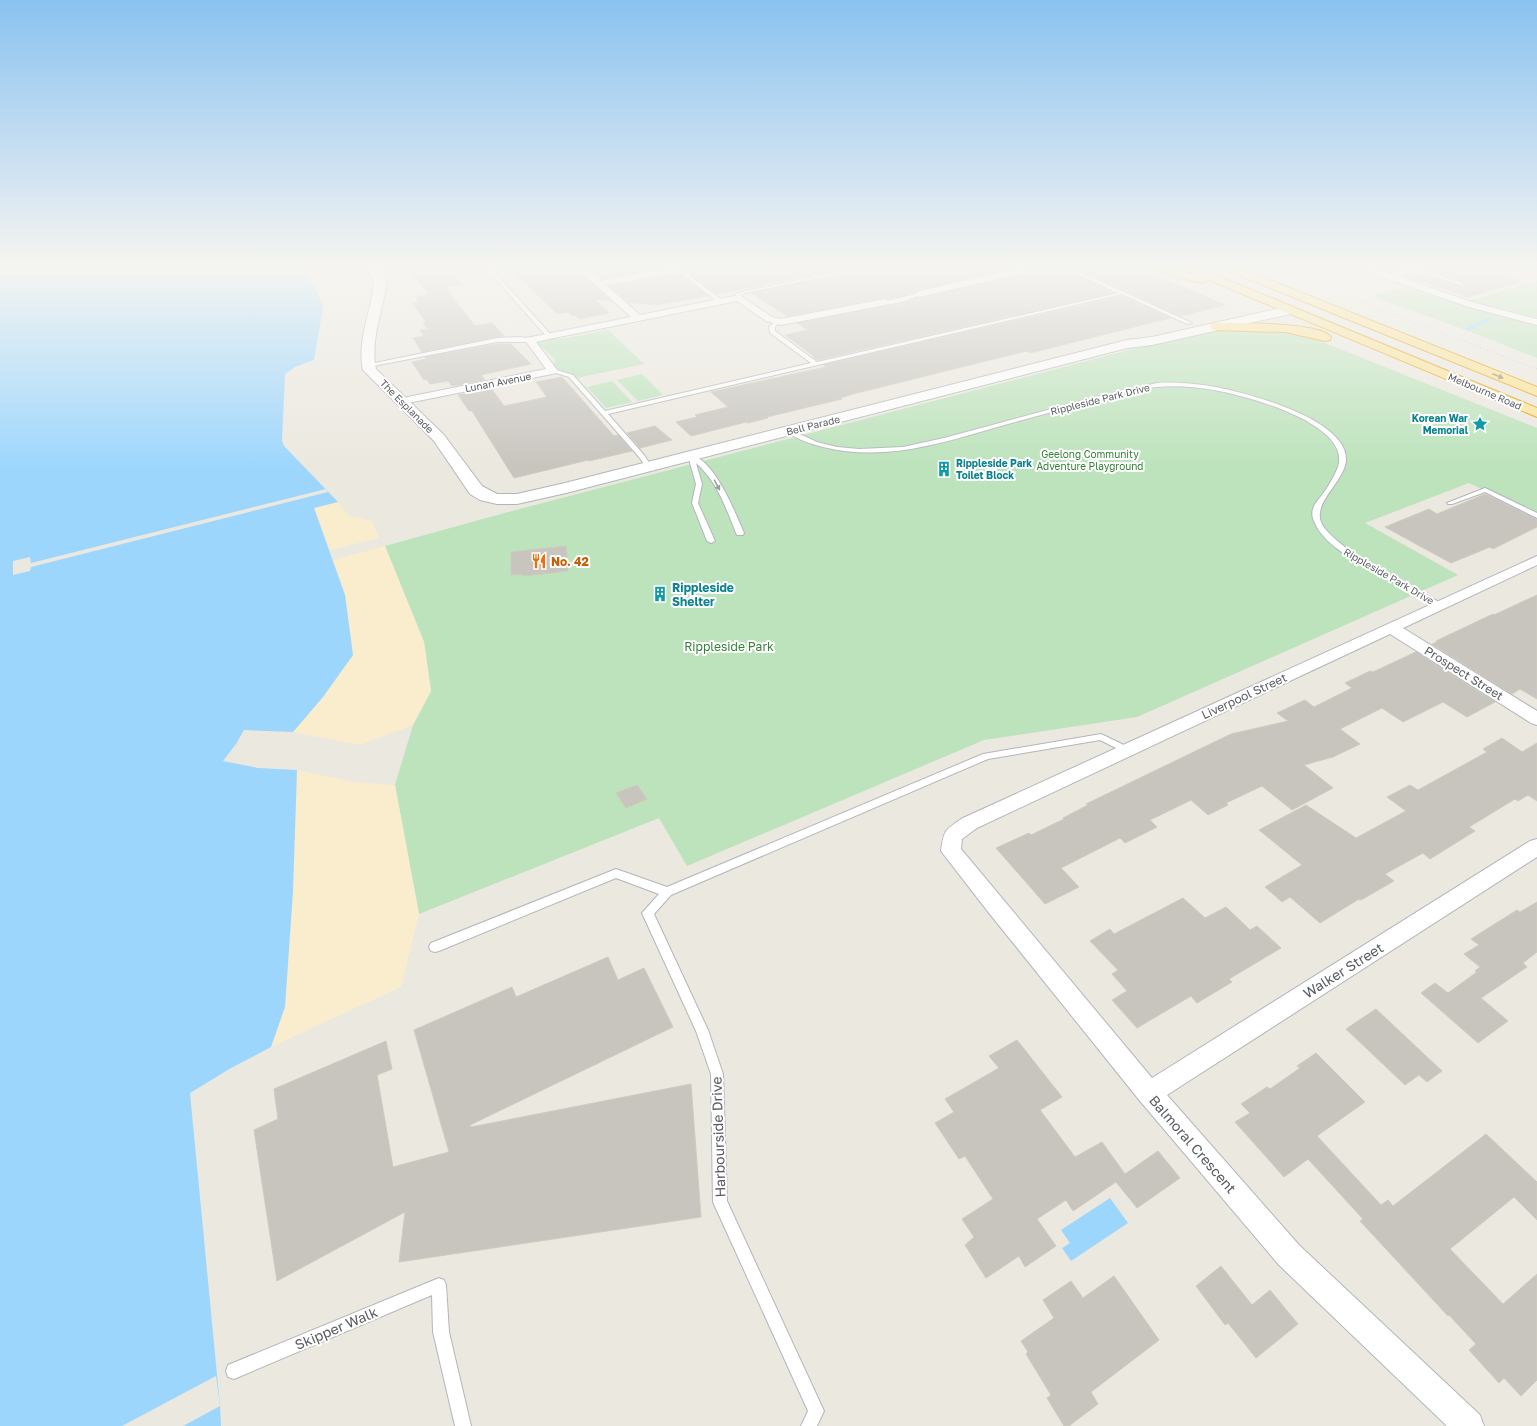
<svg xmlns="http://www.w3.org/2000/svg" width="1537" height="1426" font-family="'Golos Text',sans-serif">
<style>
.green{fill:#bce3bb}
.sand{fill:#f9edcd}
.water{fill:#9dd6fd}
.pier{fill:#ebe8df}
.lines{fill:none;stroke-linecap:round;stroke-linejoin:round}
.stream{stroke:#9dd6fd;stroke-width:4}
.building{fill:#c8c5bf;stroke:#d0cabe}
.service-casing{stroke:#b2b6ba;stroke-width:2}
.minor-casing{stroke:#b2b6ba;stroke-width:2}
.tertiary-casing{stroke:#b2b6ba;stroke-width:2}
.trunk-casing{stroke:#e69a04;stroke-width:2}
.service{fill:#fff;fill-rule:evenodd}
.minor{fill:#fff;fill-rule:evenodd}
.tertiary{fill:#fff;fill-rule:evenodd}
.trunk{fill:#fce394;fill-rule:evenodd}
.rail{stroke:#b1b2b2;stroke-width:1.5;stroke-dasharray:0.5 3;stroke-linecap:butt}
.oneway{fill:#918b72}
.oneway2{fill:#9b9da0}
.labels{text-anchor:middle;dominant-baseline:central;stroke-width:4;stroke-linejoin:round;paint-order:stroke}
.far-street-label{font-size:10px;fill:#585c60;stroke:#fff}
.far-culture-label{font-size:10px;font-weight:bold;fill:#0d838f;stroke:#fff;text-anchor:end}
.far-park-label{font-size:10px;fill:#358237;stroke:#fff}
.food-label{font-size:12px;font-weight:bold;fill:#c56008;stroke:#fff;text-anchor:start}
.culture-label{font-size:12px;font-weight:bold;fill:#0d838f;stroke:#fff;text-anchor:start}
.park-label{font-size:12px;fill:#358237;stroke:#fff}
.street-label{font-size:12px;fill:#585c60;stroke:#fff}
.near-street-label{font-size:14px;fill:#585c60;stroke:#fff}
</style>
<rect width="100%" height="100%" fill="#ebe8df"/>
<path class="green" d="M1537,281V317L1468,301Z
M1404,288L1481,310L1537,324V358L1471,332L1374,297L1376,294Z
M608,330L644,364L577,378C571,371 560,373 553,365L556,360L542,347H538L537,344C543,339 554,337 561,339Z
M1224,330L1283,331L1320,341L1537,428V515L1469,483L1365,523L1458,575L1137,717L984,740L687,866L659,818L419,914L395,785L413,725L431,691L424,642L385,546L512,511L1171,339Z
M642,374L663,395L638,401L617,380Z
M612,381L632,402L606,408L587,387Z"/>
<path class="sand" d="M338,502L349,516L372,521L379,538L330,550L314,507Z
M385,546L424,642L431,691L413,725L360,745L293,732L323,697L353,655L345,595L333,560Z
M297,770L354,782L395,785L419,914L401,987L271,1047L285,1007L293,891Z"/>
<path class="water" d="M0,268H300L315,287L323,307L314,360L295,367L285,374L282,441L284,446L338,502L314,508L345,595L353,655L323,697L293,732L244,730L236,744L223,761L258,768L297,770L293,891L285,1007L271,1047L231,1068L190,1093L220,1406L221,1426H0Z
M1110,1198L1128,1223L1071,1261L1062,1248L1070,1243L1061,1230Z"/>
<path class="pier" d="M326,489L328,492L31,567L30,571L13,575V561L30,557L31,563Z
M216,1376L220,1406L183,1426H122Z"/>
<g class="lines">
<path class="stream" d="M1468,329L1490,319"/>
</g>
<path class="building" d="M430,268H447L462,284L446,287L451,294H450L475,326L492,323L504,336L422,352L413,338L424,336L420,330L428,329L423,323L426,322L413,303L418,302L416,297L429,294L411,273Z
M510,268H576L611,301L595,299L609,313L579,319L576,316L571,315L568,312L557,314Z
M588,268H661L601,279Z
M688,268H850L716,294L686,271Z
M868,268H1014L919,290L913,293L888,299L885,298L787,316L751,293Z
M1046,268H1064L1113,293L817,360L813,357H815L785,335L808,330L797,323L888,305H897L917,298L1024,274L1026,273Z
M1075,268H1139L1225,305L1181,316Z
M1425,268H1496L1520,282L1468,297L1405,276L1418,273L1460,286L1465,285L1464,283Z
M679,273L708,296L655,305L628,302L609,286Z
M1122,296L1170,318L1030,353L1027,351L1018,353L853,394L840,398L842,399L767,417L768,418L748,423L746,422L691,436L676,422L697,417L695,415L728,407L711,392L826,367L823,365Z
M497,344H511L531,364L481,375L485,380L452,386L448,381L430,384L426,379L424,380L412,362L426,359L425,357Z
M562,377L614,436L618,435L632,451L589,461L588,460L514,478L472,411H469L458,395L491,388L504,406L547,397L536,382Z
M655,426L672,440L640,448L627,433Z
M1485,494L1537,519V527L1493,549L1490,547L1451,563L1385,527L1429,509L1437,514Z
M566,546L568,571L523,576V574L511,575V552Z
M1537,595V699L1520,689L1512,694L1432,644L1438,642L1436,641L1493,614L1494,615Z
M1416,652L1495,702L1467,717L1443,702L1403,722L1382,708L1340,729L1360,744L1333,757L1304,765L1333,788L1292,810L1262,786L1226,803L1228,805L1208,815L1191,800L1150,820L1157,827L1125,843L1120,838L1061,868L1079,887L1045,904L996,848L1029,833L1031,835L1064,819L1063,818L1088,805L1086,804L1231,734L1288,721L1277,713L1305,700L1314,707L1352,688L1345,683L1370,671L1373,672Z
M1502,738L1522,752L1537,743V801L1528,795L1518,801L1515,799L1469,827L1475,831L1430,859L1423,853L1385,874L1394,881L1361,900L1359,899L1320,923L1290,897L1282,902L1265,887L1302,865L1259,830L1306,805L1356,838L1406,811L1387,797L1410,785L1418,790L1487,752L1483,749Z
M637,785L647,799L626,808L616,793Z
M1183,898L1205,918L1226,907L1250,930L1257,926L1281,948L1229,979L1232,982L1197,1003L1191,996L1137,1028L1112,1000L1127,991L1112,974L1118,970L1090,941L1110,929L1114,934Z
M1537,902V952L1523,963L1527,967L1481,998L1508,1021L1478,1043L1421,993L1435,983L1448,993L1477,972L1475,971L1480,967L1464,954L1479,945L1471,939L1517,910L1520,912Z
M608,957L618,980L644,968L673,1027L470,1125L471,1127L691,1084L701,1217L399,1262L405,1212L277,1281L254,1130L278,1119L274,1089L386,1041L392,1069L377,1075L393,1167L449,1152L414,1030L512,987L516,997Z
M1376,1009L1442,1071L1427,1082L1419,1075L1405,1085L1346,1029Z
M1017,1040L1062,1097L1040,1110L1075,1157L1102,1142L1125,1174L1158,1151L1180,1178L1137,1208L1116,1182L1073,1211L1066,1200L1037,1219L1056,1246L1025,1267L1019,1256L986,1278L965,1245L974,1237L962,1219L993,1199L965,1156L959,1159L935,1123L954,1112L945,1099L999,1068L989,1056Z
M1316,1053L1365,1102L1317,1136L1381,1205L1388,1200L1393,1206L1486,1134L1537,1182V1220L1514,1197L1450,1249L1503,1304L1537,1274V1380L1521,1396L1504,1378L1499,1383L1469,1350L1476,1344L1449,1315L1448,1316L1360,1221L1363,1219L1308,1159L1284,1177L1235,1122L1250,1113L1241,1104L1267,1087L1270,1089L1300,1068L1297,1066Z
M1221,1266L1252,1305L1270,1290L1298,1324L1256,1358L1228,1323L1225,1325L1196,1286Z
M1114,1276L1159,1340L1091,1392L1098,1404L1069,1426H1064L1047,1398L1051,1395L1026,1354L1028,1352L1021,1341L1054,1318L1043,1300L1071,1281L1083,1298Z"/>
<g class="lines">
<g class="service-casing">
<path id="service" d="M486,268H491L551,335V337H547Z
M675,268H680L723,301V303H719Z
M858,268H867L745,293L740,295L741,298L739,299L735,294L745,291Z
M1032,268H1045L1021,272L1019,271Z
M1065,268H1071L1192,323L1187,324L1122,294L608,414L644,455L652,467L649,469L647,468L639,457L569,377L550,371L553,369L573,375L605,411L811,363L770,333L769,327L777,320L780,322L775,327V331L817,362L1118,293Z
M1414,268H1418L1464,284L1460,285L1414,270Z
M1505,268H1513V269L1511,270Z
M919,293H921V295C910,298 893,308 883,302Z
M516,337L530,338L533,340L530,342H497L368,367L365,365L497,338Z
M1157,383C1172,382 1187,383 1203,385C1235,389 1348,417 1346,460C1345,481 1313,502 1321,522C1332,548 1414,588 1441,603L1442,605L1441,607H1435C1418,596 1400,586 1382,576C1360,563 1323,546 1314,521C1312,517 1312,512 1313,509C1314,504 1319,499 1322,495C1328,487 1334,477 1338,467C1352,423 1243,395 1214,390C1195,387 1176,385 1157,387C1139,388 1122,394 1105,398C1065,408 1026,419 987,430C933,446 879,461 823,447C811,444 796,439 786,431L791,430L817,442L837,447L859,449L903,447L944,438L1096,397Z
M691,454C716,463 734,510 744,533L743,535H737L736,533C726,508 717,481 696,463L702,484L698,503L715,541L711,543L707,541L692,503L696,484L688,456Z
M1485,488L1537,513V518L1485,492L1452,504H1448L1447,503Z
M1101,734L1130,748L1132,750L1130,752H1124L1100,740L988,759L671,895L654,914L708,1030L723,1074L727,1201L824,1411L817,1426H801L808,1411L713,1202L711,1074L696,1031L642,913L659,894L616,878L439,951L435,952L431,951L429,947L431,943L616,869L667,887L983,754Z
M439,1278L444,1280L446,1285L449,1332L471,1426H455L433,1332L432,1295L234,1379L228,1377L226,1371L228,1365Z"/>
</g>
<g class="minor-casing">
<path id="minor" d="M577,268H586L601,281L669,268H687L683,271L606,285L640,315L739,295L772,317L781,319L885,299L890,302L885,305L781,325L766,321L737,301L549,339L536,342L558,371L557,373L403,404L399,403L397,401L399,399L403,398L546,369L525,340L526,338L631,317Z
M1021,268L1024,269L1025,271L1024,273L919,297L914,294L919,291Z
M1360,268H1373L1388,273L1409,268H1424L1423,270L1397,276L1475,303L1537,319V325L1469,307L1361,270Z
M1537,556V565L1403,628L1537,711V725L1531,723L1390,634L977,828L962,839L961,849L1152,1078L1530,841L1537,839V857L1167,1095L1299,1245L1480,1415L1484,1426H1447L1279,1265L1140,1101L989,913L941,851C944,829 945,830 963,818Z"/>
</g>
<g class="tertiary-casing">
<path id="tertiary" d="M367,268H379L384,277L386,286C382,313 370,342 376,369L444,435L482,486L497,494H517L565,483L1127,340L1152,337L1290,306L1294,307L1296,310L1294,313L1290,314L1152,345L1127,348L566,493L517,504H497L480,500L470,494L434,441L363,370C357,342 370,313 374,286L372,277Z"/>
</g>
<g class="trunk-casing">
<path id="trunk" d="M1156,268H1171L1197,275L1185,270L1184,268H1199L1537,408V417L1209,280L1203,283L1175,277L1157,270Z
M1225,268H1240L1537,387V396L1226,270Z
M1216,323C1236,323 1321,322 1331,337L1330,340L1325,341L1285,332L1212,330L1210,327L1212,324Z"/>
</g>
<use href="#service" class="service"/>
<use href="#minor" class="minor"/>
<use href="#tertiary" class="tertiary"/>
<use href="#trunk" class="trunk"/>
<path class="rail" d="M1271,268L1537,369"/>
</g>
<defs><path id="oneway-solid" d="M-6-.8H1V-3.2L6.5 0L1 3.2V.8H-6Z"/></defs>
<use class="oneway" href="#oneway-solid" transform="translate(1498 376) rotate(22)"/>
<use class="oneway2" href="#oneway-solid" transform="translate(717 485) rotate(62)"/>
<linearGradient id="sky" x2="0" y2="1"><stop stop-color="#8ac2f0"/><stop offset="0.57" stop-color="#f6f5f1"/><stop offset="1" stop-color="#f6f5f1" stop-opacity="0"/></linearGradient>
<rect width="1537" height="468" fill="url(#sky)"/>
<defs>
<g id="sight-bare" transform="scale(1.2)"><path d="M0-6L1.8-2.2L6-1.7L2.9 1.2L3.7 5.4L0 3.3L-3.7 5.4L-2.9 1.2L-6-1.7L-1.8-2.2Z" fill="#0f9aa8" stroke="#fff" stroke-width="2.5" paint-order="stroke"/></g>
<g id="building-bare" transform="scale(1.2)"><path d="M-4-6H4V6H1V3H-1V6H-4ZM-2.5-4.3h1.7v1.8h-1.7ZM.8-4.3h1.7v1.8H.8ZM-2.5-1h1.7V.8h-1.7ZM.8-1h1.7V.8H.8Z" fill="#0f9aa8" stroke="#fff" stroke-width="2.5" paint-order="stroke"/></g>
<g id="restaurant-bare" transform="scale(1.2)"><path d="M-5-6h1v4h1v-4h1v4h1v-4h1v5L-1.5 .5V6h-2V.5L-5-1ZM5-6V6H3V1.5H1.5Q1.5-4 5-6Z" fill="#e8710a" stroke="#fff" stroke-width="2.5" paint-order="stroke"/></g>
</defs>
<g fill-rule="evenodd">
<use href="#sight-bare" x="1480" y="424"/>
<use href="#building-bare" x="944" y="469"/>
<use href="#restaurant-bare" x="539" y="561"/>
<use href="#building-bare" x="660" y="594"/>
</g>
<g class="labels">
<g class="far-street-label">
<text transform="translate(498 382) rotate(-11)">Lunan Avenue</text>
<text transform="translate(1485 391) rotate(23)">Melbourne Road</text>
<text transform="translate(1100 399) rotate(-14)">Rippleside Park Drive</text>
<text transform="translate(407 406) rotate(45)">The Esplanade</text>
<text transform="translate(813 425) rotate(-14)">Bell Parade</text>
<text transform="translate(1389 576) rotate(30)">Rippleside Park Drive</text>
</g>
<g class="far-culture-label">
<text x="1468" y="418">Korean War<tspan x="1468" dy="12">Memorial</tspan></text>
<text x="956" y="463" text-anchor="start">Rippleside Park<tspan x="956" dy="12">Toilet Block</tspan></text>
</g>
<g class="far-park-label">
<text x="1090" y="454">Geelong Community<tspan x="1090" dy="12">Adventure Playground</tspan></text>
</g>
<g class="food-label">
<text x="551" y="561">No. 42</text>
</g>
<g class="culture-label">
<text x="672" y="587">Rippleside<tspan x="672" dy="14">Shelter</tspan></text>
</g>
<g class="park-label">
<text x="729" y="646">Rippleside Park</text>
</g>
<g class="street-label">
<text transform="translate(1464 673) rotate(32)">Prospect Street</text>
<text transform="translate(1244 696) rotate(-25)">Liverpool Street</text>
</g>
<g class="near-street-label">
<text transform="translate(1343 970) rotate(-32)">Walker Street</text>
<text transform="translate(718 1137) rotate(-92)">Harbourside Drive</text>
<text transform="translate(1193 1144) rotate(49)">Balmoral Crescent</text>
<text transform="translate(336 1328) rotate(-23)">Skipper Walk</text>
</g>
</g>
</svg>
